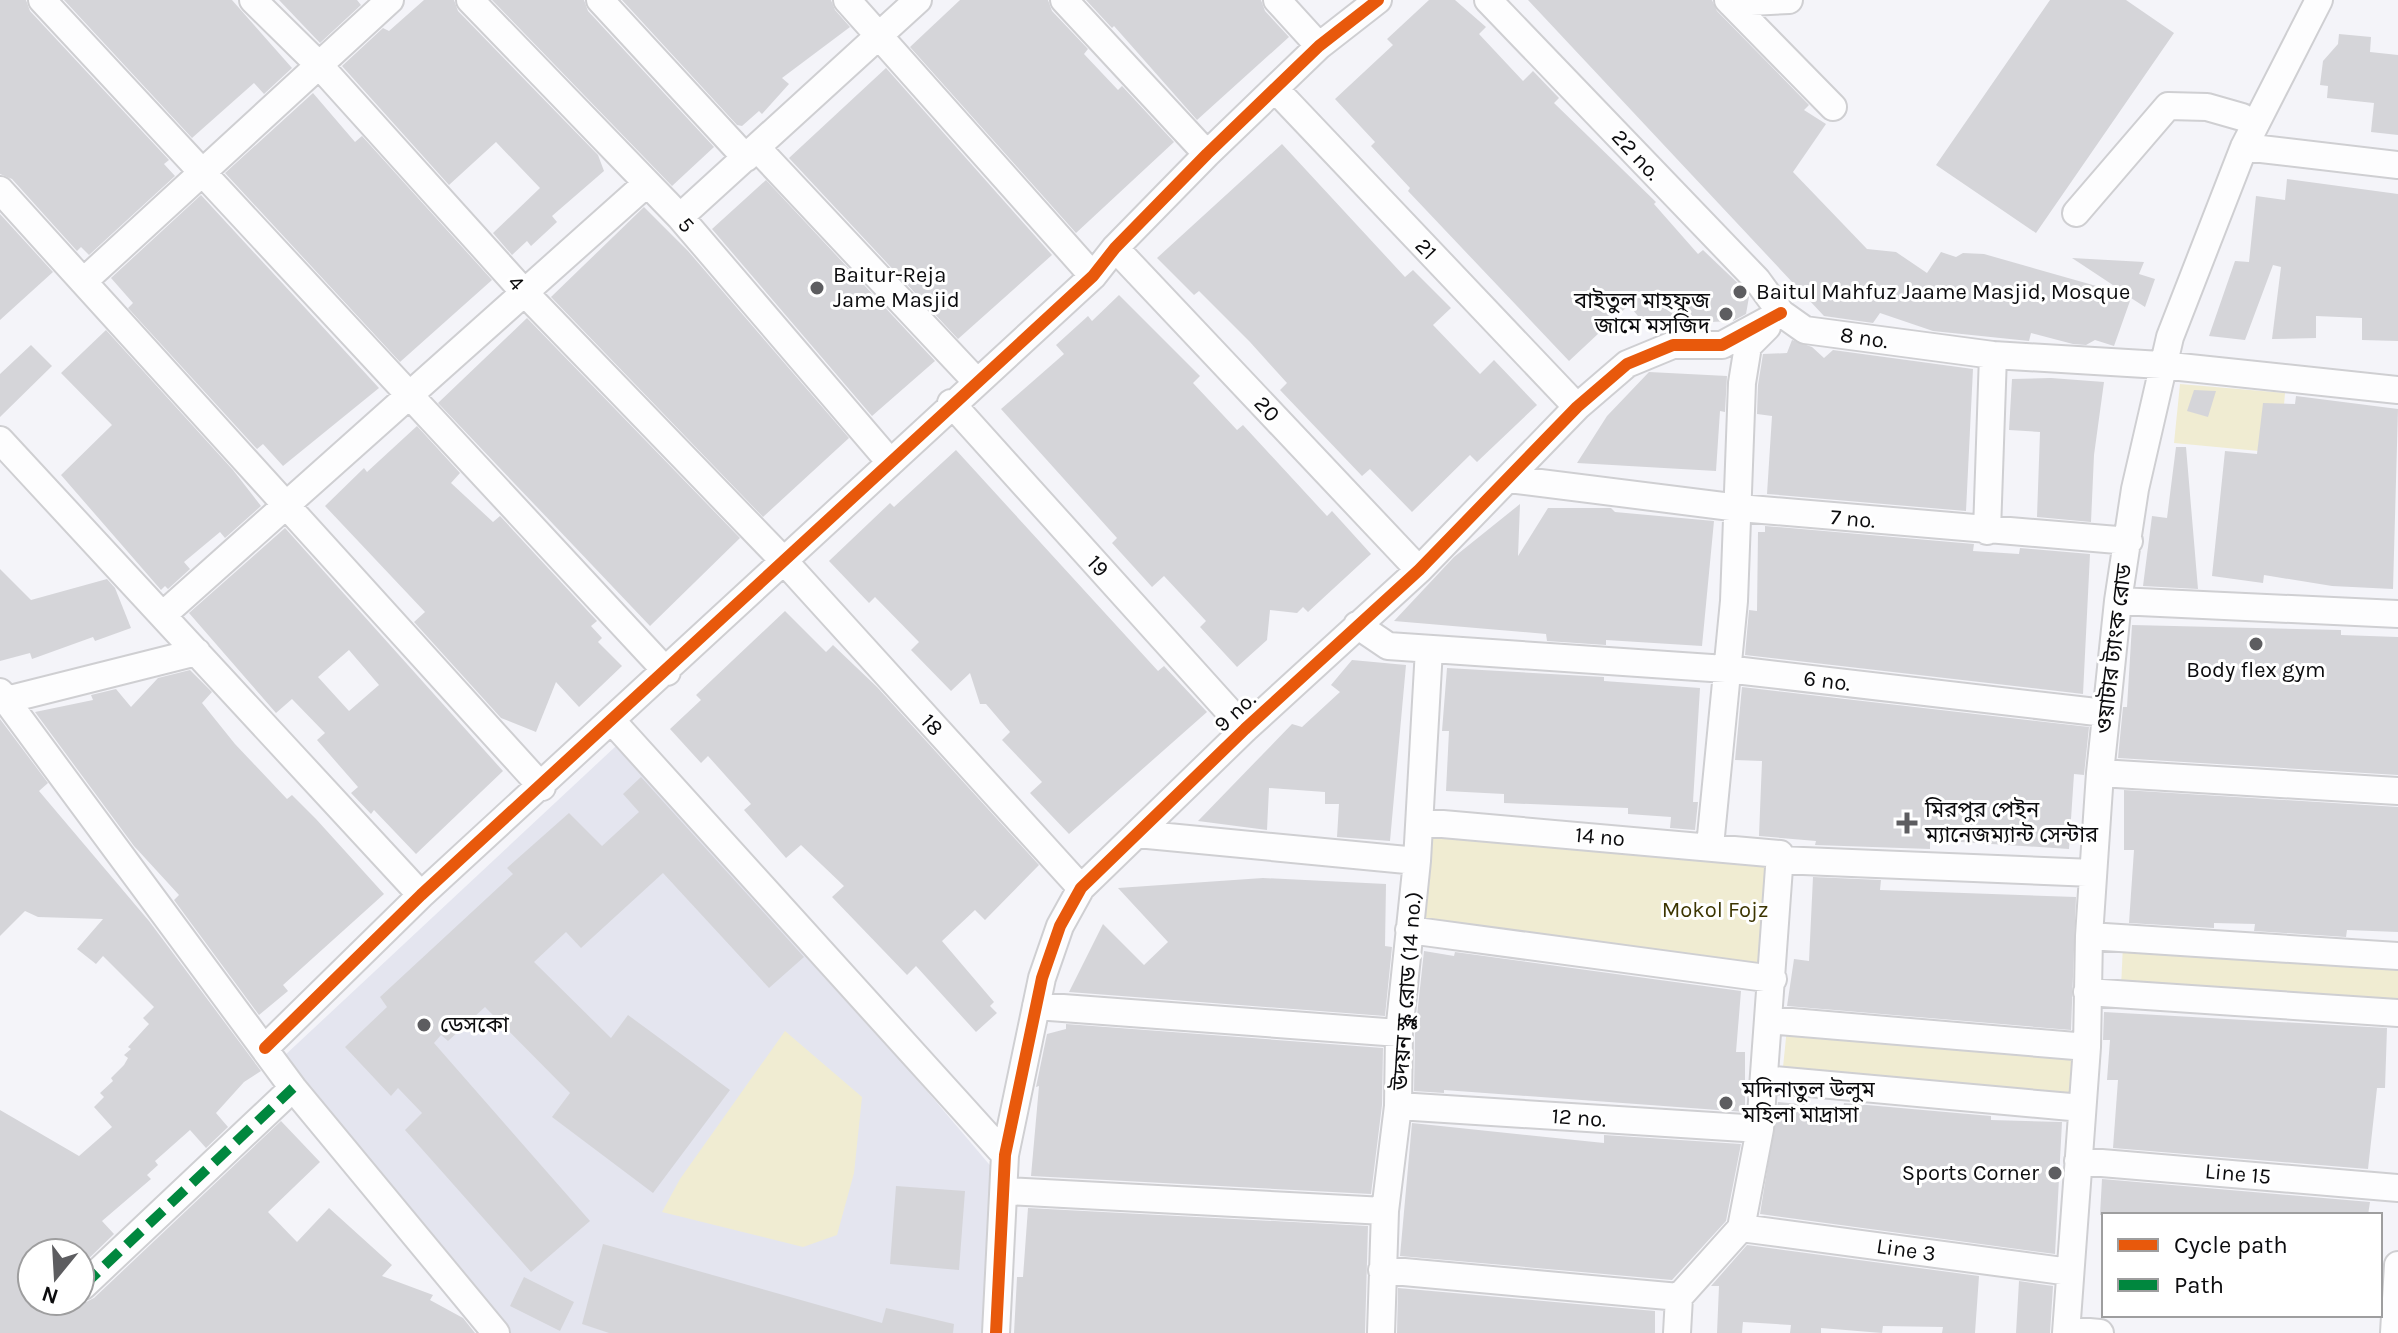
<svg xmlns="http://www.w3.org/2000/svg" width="2398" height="1333" font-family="Karla,'Noto Sans Bengali',sans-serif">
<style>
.built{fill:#e4e5ef}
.green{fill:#f0ecd2}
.building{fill:#d5d5d9;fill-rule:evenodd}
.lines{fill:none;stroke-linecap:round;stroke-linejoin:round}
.minor-casing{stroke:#cfcfd2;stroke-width:30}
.minor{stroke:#fdfdfe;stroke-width:26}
.quiet{stroke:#00873e;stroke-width:10;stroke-dasharray:20 10;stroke-linecap:butt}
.cycleway-casing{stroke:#fff;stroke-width:17}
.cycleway{stroke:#e8590c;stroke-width:12}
.poi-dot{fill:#5d5d60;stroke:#fff;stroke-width:3}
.labels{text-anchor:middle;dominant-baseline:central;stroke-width:6;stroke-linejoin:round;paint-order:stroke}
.street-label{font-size:22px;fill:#0c0c0e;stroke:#fff}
.poi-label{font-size:22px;fill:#0c0c0e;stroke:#fff;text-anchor:start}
.park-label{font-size:22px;fill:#3c3501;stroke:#fff}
</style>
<rect width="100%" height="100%" fill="#f4f4f9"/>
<path class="built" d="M616,746L809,952L994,1170L990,1333H510L283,1057Z"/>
<path class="green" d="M2180,384L2285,393L2280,453L2174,443Z
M1407,831L1770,861L1768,973L1401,921Z
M2123,944L2398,960V1004L2121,988Z
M1787,1028L2073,1053L2068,1102L1782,1077Z
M785,1031L862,1097L854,1173L837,1235L803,1247L662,1212L680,1179Z"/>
<path class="building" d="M0,0H26L30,11L169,160L164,164L175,176L89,255L81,247L77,251L12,179L0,174Z
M64,0H232L292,68L264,94L254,83L192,138Z
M279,0H357L361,5L320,43Z
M424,0H454L458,11L598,155L604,171L552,216L557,222L531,246L527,241L512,255L493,233L540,188L496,142L449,185L342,66L383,28L389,31Z
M492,0H584L588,11L714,147L672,186Z
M622,0H831L835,10L850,27L782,78L789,84L762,114L759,111L742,126L737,125Z
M960,0H1048L1052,11L1088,49L1084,54L1118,90L1122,86L1174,142L1076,233L910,47Z
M1086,0H1261L1265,11L1289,37L1197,120L1114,26L1112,28Z
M1429,0H1455L1486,27L1479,34L1523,81L1533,71L1559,98L1554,103L1656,202L1654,204L1698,254L1703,250L1745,290L1749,297L1746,314L1733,321L1664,324L1650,331L1629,305L1569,361L1408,191L1410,188L1371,146L1375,142L1335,99L1393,45L1387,39Z
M1528,0H1712L1717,11L1809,105L1804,110L1826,124L1793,172L1867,249L1896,252L1927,273L1941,252L1956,257L1963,253L1984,254L2128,295L2072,258L2144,262L2139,274L2155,279L2145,307L2131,298L2114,346L2095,340L2086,345L2073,344L2031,333L2029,341L1933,331L1880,313L1873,323L1824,316Z
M2050,0H2126L2174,33L2036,233L1936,165Z
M2339,34L2371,37L2370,52L2398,55V135L2371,132L2374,103L2327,98L2328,86L2320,85L2323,61L2338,44Z
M886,68L1052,255L958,339L789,158Z
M313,93L355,142L362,136L492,280L400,362L225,173Z
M1282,144L1405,277L1413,270L1451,308L1433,325L1480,374L1494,360L1537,405L1477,462L1470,455L1412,512L1370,469L1362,476L1280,390L1287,383L1250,342L1199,291L1194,295L1157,258Z
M2287,179L2398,194V341L2362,340V318L2316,316V338L2272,339L2281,267L2273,265L2245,340L2209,336L2235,261L2249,262L2256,196L2285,200Z
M766,180L935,361L872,416L712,229Z
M201,195L379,388L283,466L263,444L257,449L128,308L133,303L111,278Z
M644,207L688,251L849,438L763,517L551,297Z
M0,214L53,272L0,320Z
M1119,295L1200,376L1193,383L1237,430L1243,425L1327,516L1332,511L1371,554L1308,612L1303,607L1297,613L1270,610L1267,640L1237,667L1200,627L1206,621L1164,576L1152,587L1112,543L1117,538L1001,409L1064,354L1056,345L1088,316L1092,321Z
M527,318L740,538L650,626L438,403Z
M106,330L233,470L261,506L225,538L220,532L184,562L190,569L168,589L165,586L161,590L61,475L112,425L61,373Z
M1792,340L1812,347L1824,358L1833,350L1973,369L1966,511L1767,494L1772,416L1757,414L1758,385L1763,354L1787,353Z
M31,345L52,366L0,417V374Z
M1649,372L1727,376L1725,412L1720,411L1716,471L1577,463L1607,416Z
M2051,378L2104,382L2094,455L2091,522L2037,517L2040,432L2009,430L2012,379Z
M2194,390L2216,391L2208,417L2187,411Z
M2296,396L2398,409L2393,589L2332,586L2264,575L2263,583L2212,576L2225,451L2257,454L2263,403L2295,404Z
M417,426L460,473L451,483L493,522L500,516L597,621L591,626L602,638L598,642L622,666L579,707L556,682L536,732L501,718L414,622L425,612L325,506L364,468L367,472Z
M2176,447H2186L2198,589L2143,586L2152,516L2167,518Z
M956,450L1158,671L1164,666L1207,712L1069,834L1030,793L1042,782L1002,740L1010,732L986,704H980L970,673L951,691L911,650L919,642L875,597L869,603L829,561L890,503L894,507Z
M1520,504L1518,556L1548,508H1611L1615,512L1714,521L1702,646L1606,640V645L1547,641L1546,634L1394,621L1454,557Z
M1765,526L1974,544L1973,551L2019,554L2020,548L2090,554L2083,694L1745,655L1749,610L1757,611L1758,532H1765Z
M285,528L503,771L416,854L374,810L371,814L351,793L358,787L317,740L325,733L292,699L276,713L189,613ZM349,650L379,685L349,711L318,677Z
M0,569L31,600L107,579L115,588L131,628L95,641L93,637L32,659L30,653L0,661Z
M785,611L826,652L833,645L877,687L1039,865L985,920L975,910L942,941L994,1002L990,1006L997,1013L976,1032L916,966L907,975L832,897L844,886L801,845L786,858L744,810L751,804L708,756L701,763L670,729L701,700L696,695Z
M2132,625L2341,630V635L2398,637V775L2118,758L2123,707H2127Z
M1352,660L1406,665L1390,841L1337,837L1339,804H1325V792L1269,788L1267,830L1198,821L1292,724L1302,727L1340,692L1331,685Z
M1447,668L1604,677V681L1700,688L1693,802H1698L1695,830L1670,828L1671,817L1628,814V808L1504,803V794L1446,791L1449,731H1442Z
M190,670L212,692L202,703L235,744L287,799L292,795L316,819L384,894L283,985L288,991L259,1015L174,900L179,895L134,846L35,712L93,700L91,695L116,689L131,707L158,678Z
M1742,687L2089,727L2084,775L2074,774L2069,849L1930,840V849L1815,845L1816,841L1759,836L1762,761L1735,760Z
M0,719L48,783L39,791L149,921L261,1071L244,1082L216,1113L228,1127L206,1148L190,1130L155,1161L158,1165L147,1175L151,1179L102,1221L114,1234L80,1267V1253H32V1301L86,1302L94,1298L281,1121L320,1162L268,1212L297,1242L329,1208L392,1265L382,1276L433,1295L430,1300L463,1318L475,1333H0V1110L79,1156L112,1127L94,1107L104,1097L100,1093L113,1081L111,1078L124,1065L128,1058L124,1055L131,1049L128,1047L149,1024L143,1018L154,1007L103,956L96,964L77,949L103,919L38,917L25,911L0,936Z
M641,777L804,957L769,988L663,873L581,948L566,932L534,962L611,1038L628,1015L730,1090L653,1193L552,1117L570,1093L485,1007L448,1041L441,1035L434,1043L590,1221L531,1272L405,1130L422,1113L398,1088L391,1096L345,1047L387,1007L380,997L513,874L507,868L569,813L602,846L639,812L623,794Z
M2124,790L2398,807V932L2347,930L2346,937L2254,931L2255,924L2214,923V928L2129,923L2134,850H2124Z
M1813,877L1881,880L1880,890L2076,897L2071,1030L1787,1006L1794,959L1809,961Z
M1263,878L1386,884L1385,946L1392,947L1385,1016L1069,992L1103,924L1144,965L1168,942L1118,888Z
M1424,951L1454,956L1455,952L1741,991L1736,1052H1745V1112L1444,1090V1093L1414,1091L1415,1034Z
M2104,1012L2387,1028L2385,1088H2377L2368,1169L2113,1148L2118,1080H2107L2110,1040H2103Z
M1066,1024L1383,1048L1382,1105L1371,1194L1031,1176L1039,1086L1036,1087L1047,1034L1066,1029Z
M1778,1102L1843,1108L1844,1103L1991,1116V1120L2062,1122L2055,1254L1760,1214Z
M1412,1123L1604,1143V1135L1741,1144L1726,1221L1672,1280L1400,1256Z
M2102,1179L2370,1202L2368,1215H2100Z
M896,1186L965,1191L959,1270L890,1264Z
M1028,1208L1368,1226L1365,1333H1014L1017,1277H1023Z
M603,1244L882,1323L886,1308L954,1324L953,1333H609L582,1324Z
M1747,1245L1979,1276L1975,1333H1942L1943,1327L1883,1326L1882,1333L1821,1328V1333H1790L1791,1325L1743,1322L1742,1333H1717L1719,1286H1711Z
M524,1277L574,1302L560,1331L510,1306Z
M2019,1281L2053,1286L2050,1333H2016Z
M1398,1288L1655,1311V1333H1397Z"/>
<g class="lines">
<g class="minor-casing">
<path id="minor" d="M42,0L667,672
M253,0L319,65L524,292L784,561L1081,888
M470,0L680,217L890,462
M600,0L746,158
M847,0L1093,276
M1064,0L1207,154
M1277,0L1319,46
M1488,0L1757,280L1781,313L1805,330L1993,355L2161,365L2398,390
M1728,0L1833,107
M1731,3L1789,0
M1276,90L1577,407
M2244,147L2398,165
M758,149L976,381
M0,190L542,787
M2076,213L2168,106L2207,107L2242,117
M680,217L918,0
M1115,248L1419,570
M84,281L390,0
M951,403L1245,729
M0,440L421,895
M1509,479L1739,508L2129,541
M1987,531L1993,355
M2118,601L2398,614
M164,614L646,184
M1357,625L1388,646L1726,669L2105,713
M0,692L293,1088L496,1333
M6,700L197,652
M613,722L1005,1155
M2100,773L2398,791
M1420,822L1780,854L1760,1129L1741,1228L1679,1297L1677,1333
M1137,834L1417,861
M1710,846L1734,601L1742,383L1748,346L1767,327
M1779,860L2093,873
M1409,930L1773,979
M2089,936L2398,956
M2087,992L2398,1013
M1036,1006L1399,1033
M1768,1020L2087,1047
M265,1048L421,895L1093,276L1115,248L1207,154L1319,46L1378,0
M1764,1079L2082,1108
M1398,1106L1760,1129
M2078,1161L2398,1188
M1005,1191L1385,1211
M1741,1228L2070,1272
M1382,1270L1679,1297
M83,1286L293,1088
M2067,1330L2100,1333
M996,1333L1005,1155L1042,978L1060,926L1081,888L1245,729L1419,570L1577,407L1627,364L1673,345H1722L1781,313
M1381,1333L1385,1211L1398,1106L1399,1033L1417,861L1429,649
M2066,1333L2087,1047L2089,936L2100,773L2118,601L2135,489L2170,337L2244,147L2319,0
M2394,1333L2398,1265"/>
</g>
<use href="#minor" class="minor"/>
<path class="quiet" d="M83,1286L293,1088"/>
<g class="cycleway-casing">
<path id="cycleway" d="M265,1048L421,895L1093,276L1115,248L1207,154L1319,46L1378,0
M996,1333L1005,1155L1042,978L1060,926L1081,888L1245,729L1419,570L1577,407L1627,364L1673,345H1722L1781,313"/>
</g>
<use href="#cycleway" class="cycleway"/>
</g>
<g class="poi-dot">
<circle cx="817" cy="288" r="8"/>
<circle cx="1740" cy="292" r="8"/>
<circle cx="1726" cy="314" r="8"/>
<circle cx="2256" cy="644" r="8"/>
<path d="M1903 811h8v8h8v8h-8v8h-8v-8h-8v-8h8z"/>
<circle cx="424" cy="1025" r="8"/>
<circle cx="1726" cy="1103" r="8"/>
<circle cx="2055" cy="1173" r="8"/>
</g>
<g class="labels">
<g class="street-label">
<text transform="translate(1636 155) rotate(47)">22 no.</text>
<text transform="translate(686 225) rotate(48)">5</text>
<text transform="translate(1426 249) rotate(46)">21</text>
<text transform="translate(516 283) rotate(48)">4</text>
<text transform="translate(1864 338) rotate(8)">8 no.</text>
<text transform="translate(1267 409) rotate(47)">20</text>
<text transform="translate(1853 519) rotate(5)">7 no.</text>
<text transform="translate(1098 566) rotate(48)">19</text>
<text transform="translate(2114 649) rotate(-83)">ওয়াটার ট্যাংক রোড</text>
<text transform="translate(1827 681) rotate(7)">6 no.</text>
<text transform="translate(1235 712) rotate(-43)">9 no.</text>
<text transform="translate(932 725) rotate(48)">18</text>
<text transform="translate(1600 837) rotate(5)">14 no</text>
<text transform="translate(1407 991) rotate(-86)">উদয়ন স্কুল রোড (14 no.)</text>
<text transform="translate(1579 1118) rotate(4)">12 no.</text>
<text transform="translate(2238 1174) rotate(5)">Line 15</text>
<text transform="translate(1906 1250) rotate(8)">Line 3</text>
</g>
<g class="poi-label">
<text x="833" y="275">Baitur-Reja<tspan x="833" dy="25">Jame Masjid</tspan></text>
<text x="1756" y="292">Baitul Mahfuz Jaame Masjid, Mosque</text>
<text x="1710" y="301" text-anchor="end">বাইতুল মাহফুজ<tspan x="1710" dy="25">জামে মসজিদ</tspan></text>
<text x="2256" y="670" text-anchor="middle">Body flex gym</text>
<text x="1925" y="810">মিরপুর পেইন<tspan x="1925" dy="25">ম্যানেজম্যান্ট সেন্টার</tspan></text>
<text x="440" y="1025">ডেসকো</text>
<text x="1742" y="1090">মদিনাতুল উলুম<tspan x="1742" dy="25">মহিলা মাদ্রাসা</tspan></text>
<text x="2039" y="1173" text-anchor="end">Sports Corner</text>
</g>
<g class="park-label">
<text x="1715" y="910">Mokol Fojz</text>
</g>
</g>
<rect x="2102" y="1213" width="280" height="104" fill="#ffffff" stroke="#9e9e9f" stroke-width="2"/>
<rect x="2118" y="1239" width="40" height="12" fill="#e8590c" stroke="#9e9e9f" stroke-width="2"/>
<text x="2174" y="1253" font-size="24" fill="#0c0c0e">Cycle path</text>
<rect x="2118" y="1279" width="40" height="12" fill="#00873e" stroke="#9e9e9f" stroke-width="2"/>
<text x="2174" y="1293" font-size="24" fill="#0c0c0e">Path</text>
<g transform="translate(56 1277) rotate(198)"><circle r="38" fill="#ffffff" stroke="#9e9e9f" stroke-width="2"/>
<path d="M0-6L14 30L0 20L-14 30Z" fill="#5d5d60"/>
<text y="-12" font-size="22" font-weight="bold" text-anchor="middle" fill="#0c0c0e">N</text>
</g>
</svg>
